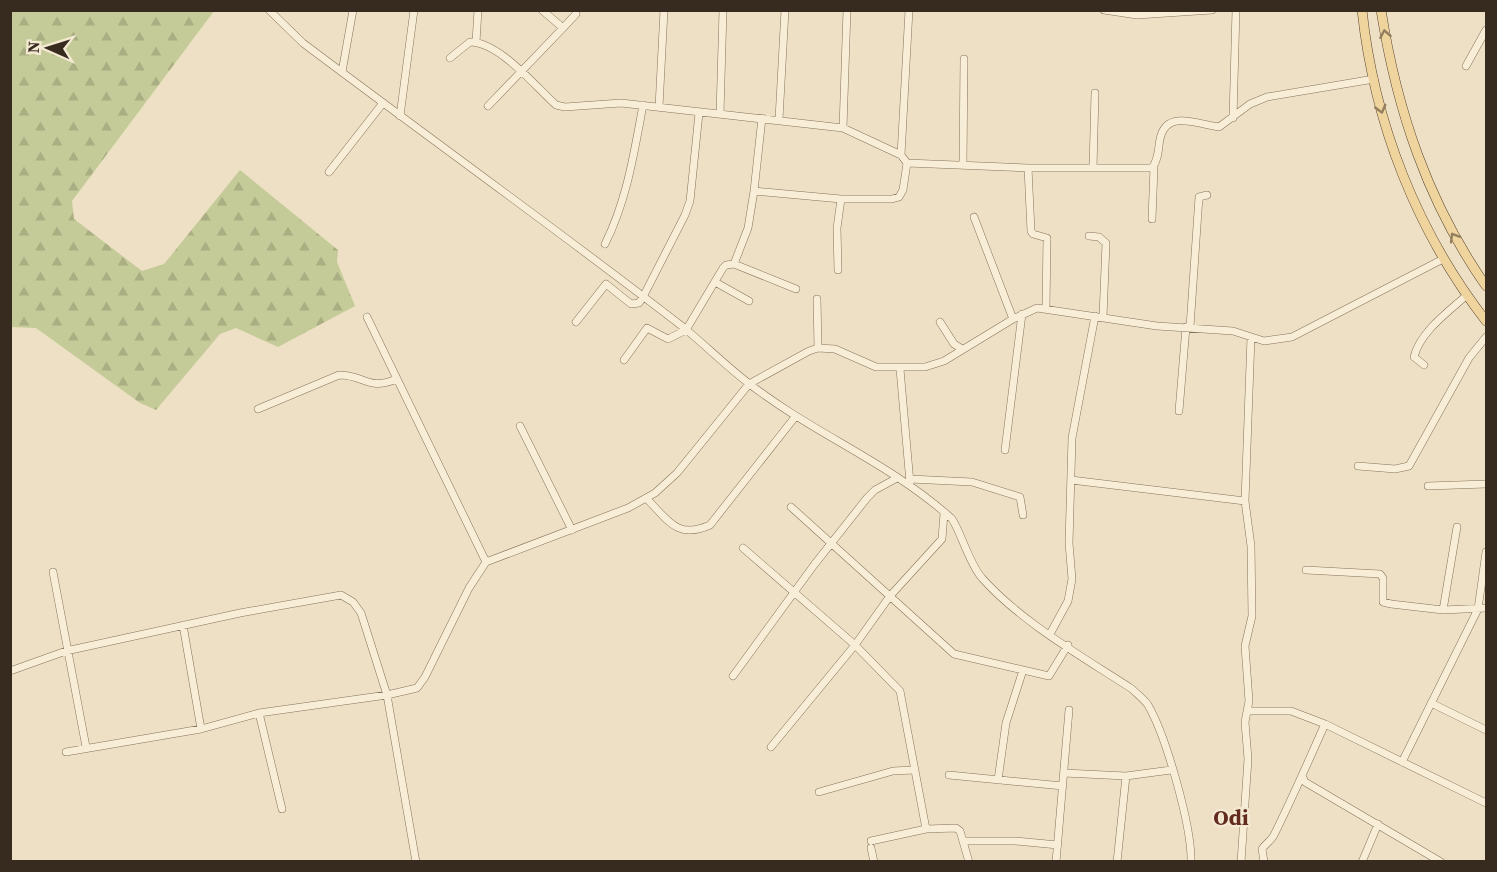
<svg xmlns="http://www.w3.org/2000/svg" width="1497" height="872" font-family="'Source Serif 4',serif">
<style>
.forest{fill:url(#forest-firs)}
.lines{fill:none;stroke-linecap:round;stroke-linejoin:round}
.minor-casing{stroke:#87725b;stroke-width:8}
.major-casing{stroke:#55402f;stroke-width:10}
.minor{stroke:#f8eed7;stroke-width:7}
.major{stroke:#efd49d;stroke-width:9}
.oneway{stroke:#937f5e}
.labels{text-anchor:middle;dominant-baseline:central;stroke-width:4.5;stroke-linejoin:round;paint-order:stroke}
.quarter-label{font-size:22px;font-weight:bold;fill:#632c1f;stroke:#f4ead3}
</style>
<defs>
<pattern id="forest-firs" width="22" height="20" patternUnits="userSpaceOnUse" patternTransform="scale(1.5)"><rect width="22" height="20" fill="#c5cb98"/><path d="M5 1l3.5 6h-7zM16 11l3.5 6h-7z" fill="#aaae83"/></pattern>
</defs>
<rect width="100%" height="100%" fill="#ede0c4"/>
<path class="forest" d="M10,11H214L72,201L74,219L142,271L164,264L240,170L338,250L337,262L355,306L278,347L236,328L220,334L156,410L140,403L36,328L11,327Z"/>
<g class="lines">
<g class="minor-casing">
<path id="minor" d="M269,10L303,43C429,138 558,230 683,327C705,345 725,365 747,382C812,433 890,463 951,518C958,524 969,564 982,578C1021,622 1083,657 1132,689C1137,694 1144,699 1148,705C1166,736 1192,827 1191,862
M1104,10L1137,15L1212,10
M563,28L576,14
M476,42L478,10
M450,58L470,42C499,42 534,85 556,105L565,107L621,103L843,128L901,155L907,163L1028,168H1152C1157,162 1158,154 1159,146C1162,108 1192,123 1219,127L1250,104L1267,97L1374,79
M1466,66L1486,30
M342,72L353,10
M488,106L563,28L542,10
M659,107L664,10
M720,114L723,10
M400,116L414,10
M762,118L754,191L841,199H892L899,197L903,190L907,163
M1233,118L1236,10
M779,119L785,10
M843,128L847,10
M901,155L909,10
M963,165L964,59
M1028,168L1031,231L1033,234L1047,238L1046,309
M1093,168L1095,93
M329,172L383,103
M754,191L748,228L734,264L796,289
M974,217L1013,319
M1152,219L1154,167
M1089,236L1099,237L1106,243L1103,317
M605,244C627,200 634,153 643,105
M838,270L837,228L841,199
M715,282L749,301
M817,299L818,348
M367,317L486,562
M576,322L606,284L631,304L639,303L643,297L685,215L690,201L699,113
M940,322L954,344L962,349
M1190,327L1199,197L1207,195
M624,360L647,328L668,339L686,330L723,268L726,265L734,264
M1424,365L1414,357C1420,332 1448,312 1467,295
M900,369L910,483
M258,409L339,375C365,375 367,391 397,379
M1179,411L1186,327
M520,426L572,530
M1005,450L1022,314
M1358,466L1395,469L1409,466L1469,358L1486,337
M910,479L972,482L1020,497L1023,515
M1071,480L1245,501
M1428,486L1486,484
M646,498C668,520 677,540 710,525L795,417
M791,507L954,654L1049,676L1068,645
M743,548L855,645L900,691L926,829L956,828L960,831L969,862
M1306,570L1380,574L1383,578V602L1391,604L1443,610L1486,608
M53,572L86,747
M1443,610L1457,527
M183,625L201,729
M1050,634L1068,601L1072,579L1069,543L1072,438L1095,316
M10,671L66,651L240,613L341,595L353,602L361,613L387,695L416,862
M733,676L814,565L867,498L875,490L897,478
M1431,703L1486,730
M1248,711H1291L1325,724L1486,803
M259,713L282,809
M771,747L855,645L890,596L942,539L944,513
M66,752L201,729L259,713L387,695L417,688L425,677L469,588L486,562L628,508L655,493L677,473L749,384L809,351L818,348L835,349L876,367H925L944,361L1013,319L1037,308L1157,326L1233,331L1264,341L1292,337L1443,259
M1402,762L1478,609L1486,552
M1064,773L1126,776L1171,770
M949,775L1063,786
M1303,778L1305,782L1441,862
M998,780L1006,723L1023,670
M819,792L893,771L914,770
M871,841L926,829
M964,841H1015L1058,845
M871,848L874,862
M1056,862L1069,710
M1117,862L1126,776
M1241,862L1248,759L1245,722L1249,701L1245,646L1252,616L1251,546L1245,501L1251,337
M1264,862L1262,849C1265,844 1271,841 1274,835C1292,799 1308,762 1325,724
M1362,862L1378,824"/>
</g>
<g class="major-casing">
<path id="major" d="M1362,10C1374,123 1417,232 1486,321
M1381,10C1397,111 1428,203 1486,286"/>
</g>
<use href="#minor" class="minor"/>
<use href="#major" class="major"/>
</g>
<defs><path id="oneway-chevron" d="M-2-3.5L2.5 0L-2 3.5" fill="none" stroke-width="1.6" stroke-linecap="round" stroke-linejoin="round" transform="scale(1.5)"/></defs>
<g class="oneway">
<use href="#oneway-chevron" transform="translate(1385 34) rotate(-100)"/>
<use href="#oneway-chevron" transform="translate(1381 109) rotate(75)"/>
<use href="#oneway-chevron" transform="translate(1454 237) rotate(-121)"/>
</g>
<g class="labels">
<g class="quarter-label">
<text x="1231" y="817">Odi</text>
</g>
</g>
<rect width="1497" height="872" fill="none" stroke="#372a1f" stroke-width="24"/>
<g transform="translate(48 48) rotate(273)" stroke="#f4ead3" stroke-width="4.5" paint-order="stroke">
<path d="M0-4.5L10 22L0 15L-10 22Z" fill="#372a1f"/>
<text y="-9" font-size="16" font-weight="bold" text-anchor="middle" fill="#372a1f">N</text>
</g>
</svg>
